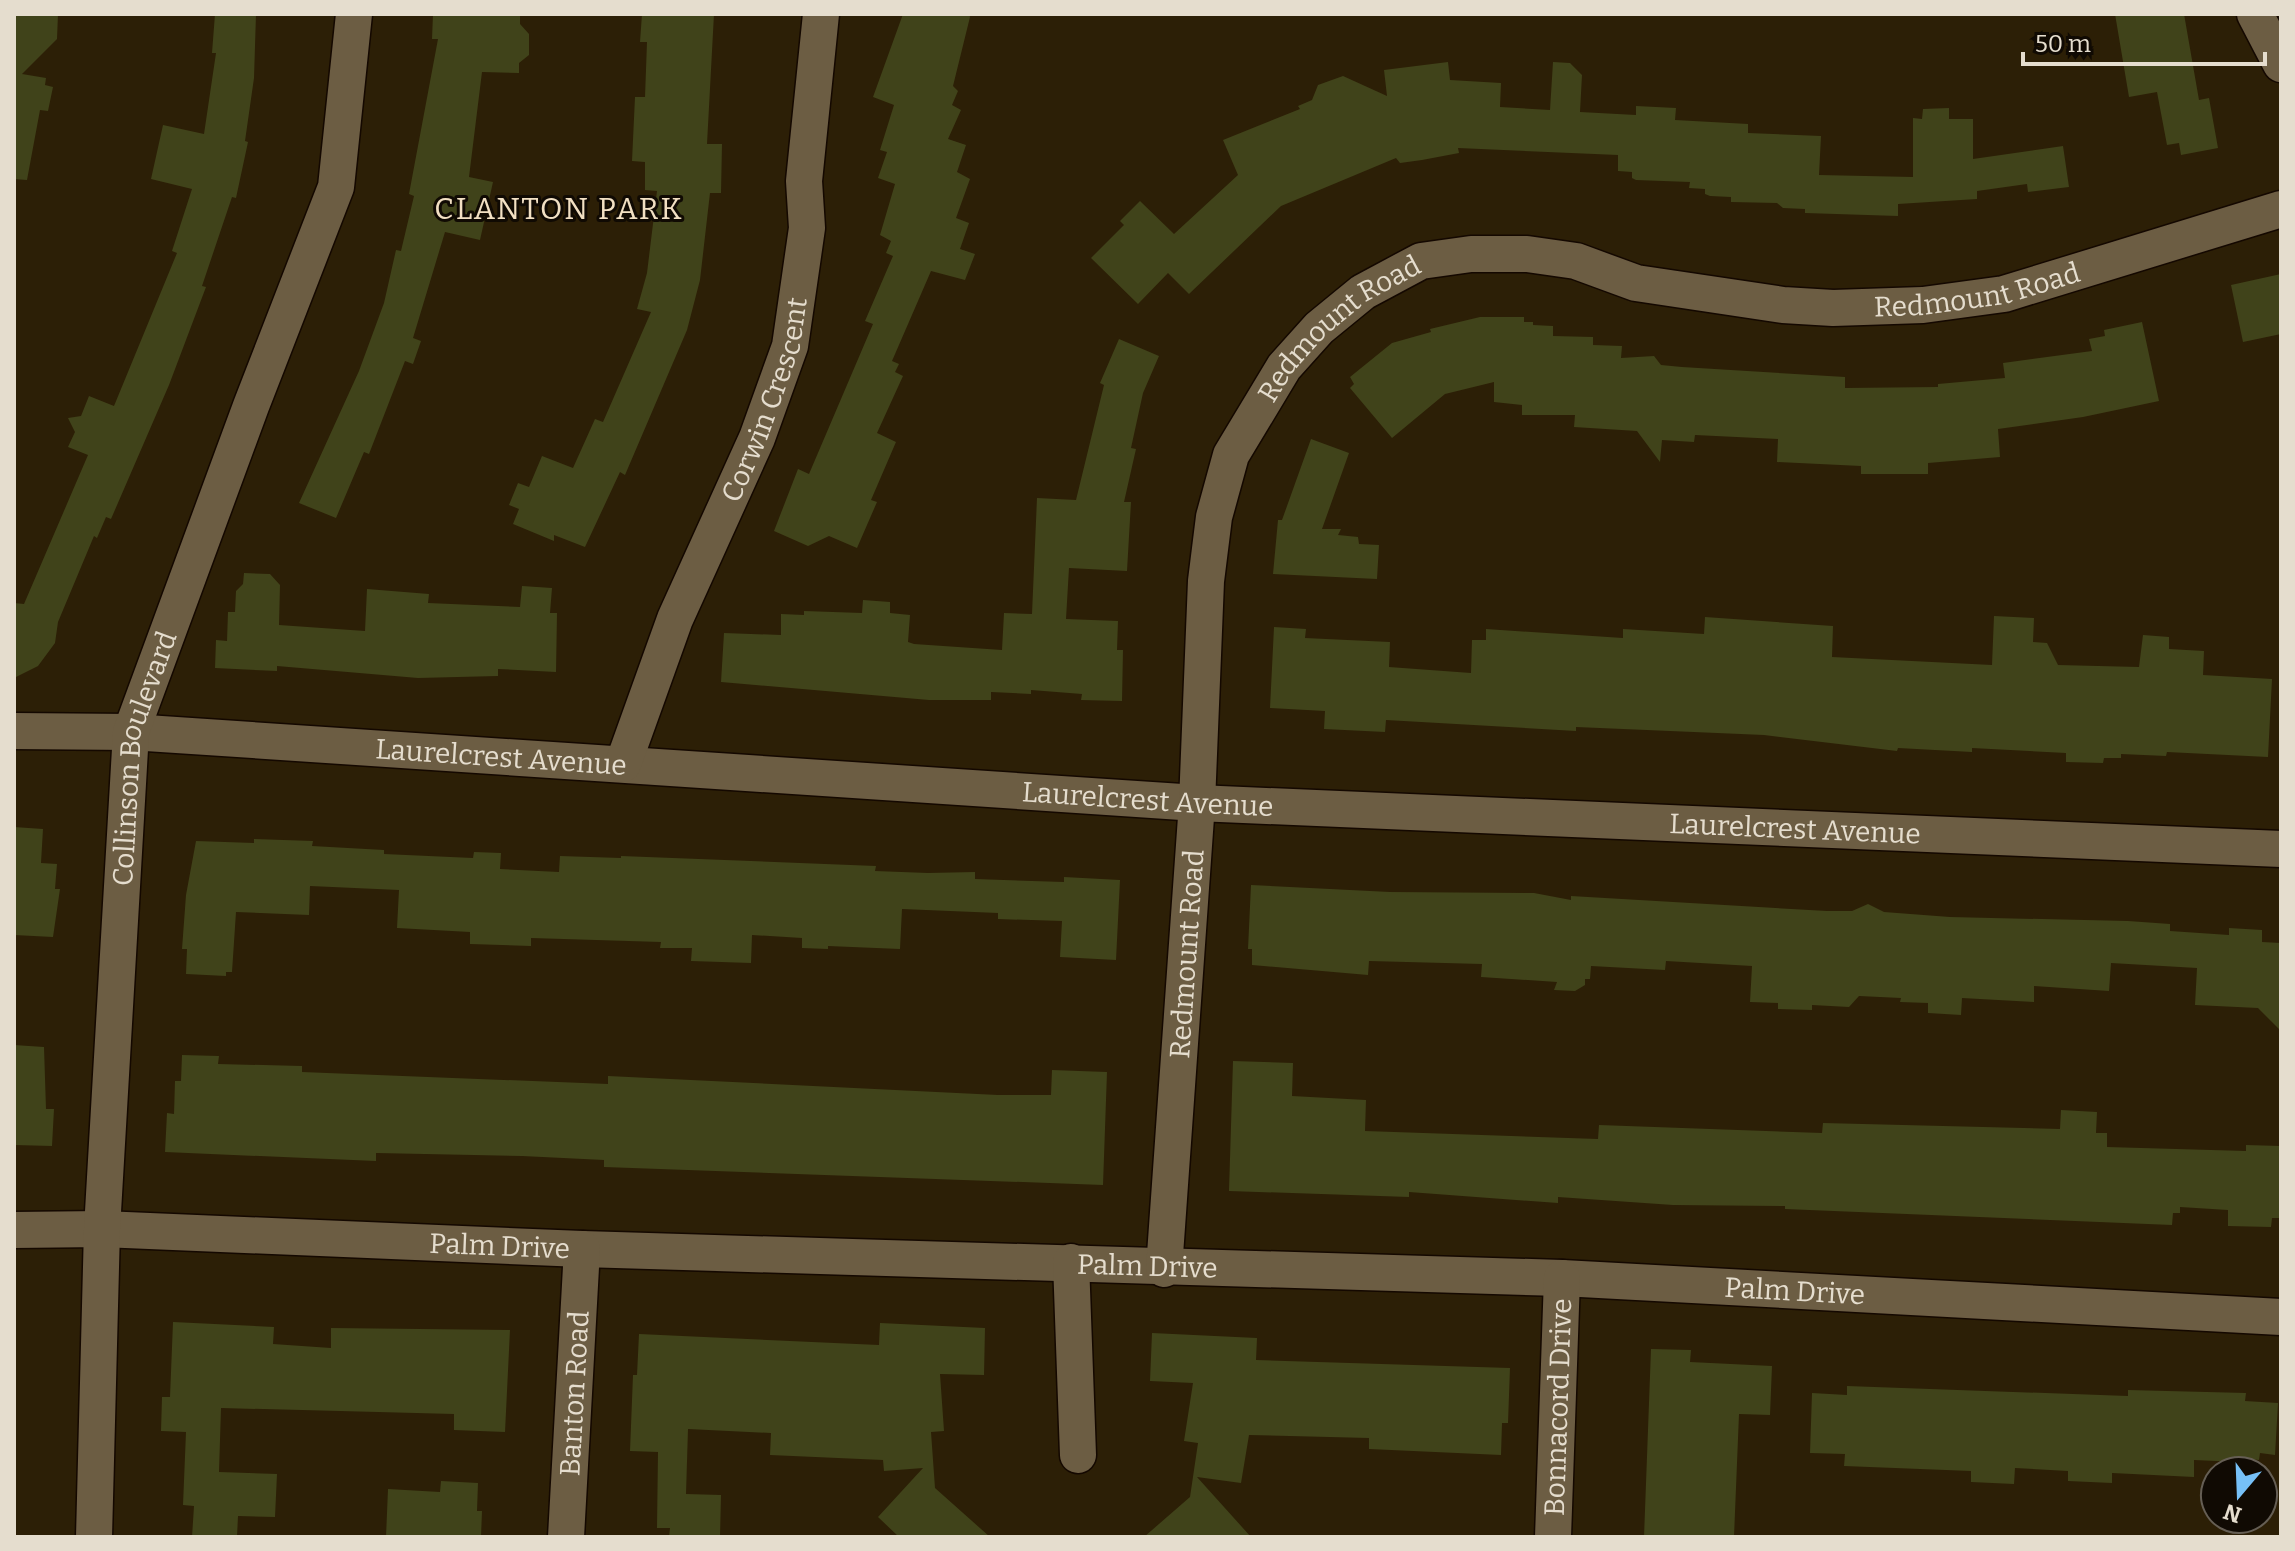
<svg xmlns="http://www.w3.org/2000/svg" width="2295" height="1551" font-family="Bitter,serif">
<style>
.building{fill:#40431a}
.lines{fill:none;stroke-linecap:round;stroke-linejoin:round}
.street-casing{stroke:#140800;stroke-width:39}
.street{stroke:#6c5d43;stroke-width:36}
.labels{text-anchor:middle;dominant-baseline:central;stroke-width:6;stroke-linejoin:round;paint-order:stroke}
.street-label{font-size:28px;fill:#e5ddce;stroke:#100a03}
.neighbourhood-label{font-size:30px;letter-spacing:2px;fill:#f2e0c3;stroke:#100a03}
</style>
<rect width="100%" height="100%" fill="#2c1f06"/>
<path class="building" d="M14,14H58L57,39L22,74L46,78L45,85L53,87L48,111L40,110L27,180L14,179Z
M215,14H256L254,78L245,141L248,142L236,198L232,197L202,286L206,287L169,385L111,519L106,517L97,538L94,536L58,622L55,643L38,666L14,678V603L24,604L88,455L68,447L75,432L68,418L81,416L89,396L114,406L177,253L172,251L192,189L151,179L163,125L204,134L216,53H212Z
M433,14H520V24L529,34V55L519,63V73L482,72L469,177L493,182L480,240L445,232L413,338L421,341L413,364L405,361L369,454L364,452L336,518L299,503L359,371L384,303L396,250L401,251L414,196L409,194L438,39H432Z
M642,14H714L707,144H722L721,193H710L700,280L687,330L625,475L620,472L585,547L554,535V541L513,524L519,509L509,505L518,483L529,487L542,456L573,468L595,419L603,422L651,312L637,309L647,273L657,191L645,190V162L632,161L635,97H645L647,42H640Z
M903,14H969L970,17L953,86L958,91L952,105L961,110L948,139L966,145L957,172L970,179L956,218L969,223L960,249L975,254L965,280L931,271L892,361L899,364L895,372L903,376L877,433L896,442L871,500L877,502L857,548L829,536L808,546L774,531L798,469L809,474L873,324L865,321L893,256L886,253L891,241L880,235L895,184L878,178L887,152L880,150L894,105L873,97Z
M2115,14H2184L2199,100L2209,98L2218,148L2181,155L2179,143L2167,145L2157,92L2129,97Z
M1448,62L1450,80L1501,83L1500,107L1550,110L1553,62L1570,63L1582,75L1580,112L1636,115V106L1676,108L1675,120L1748,124V133L1821,136L1819,175L1913,177V118L1922,119L1923,109L1949,108V119H1973V159L2063,146L2069,187L2028,192L2027,184L1977,191V199L1898,204V216L1805,213V209L1783,208L1777,203L1731,202V197L1710,196L1705,194V189L1689,188L1690,182L1636,180L1632,178V172L1618,171V155L1458,148L1459,153L1422,160L1400,163L1396,158L1281,206L1189,294L1168,273L1138,304L1091,258L1124,225L1120,221L1140,201L1174,234L1238,175L1223,140L1300,109L1298,106L1312,100L1318,85L1343,76L1387,96L1384,70Z
M2281,274V334L2243,342L2231,285Z
M1480,317H1524V322H1533V325L1553,326V336L1593,337V345L1622,346L1621,358L1654,356L1661,365L1682,367L1845,377V388L1938,387V384L2005,378L2003,363L2092,351L2089,339L2105,336L2104,330L2142,322L2159,401L2083,417L1998,429L2000,457L1928,463V474H1861V466L1777,462L1778,439L1695,435L1694,442L1662,440L1660,462L1637,431L1574,427L1575,415H1522V405L1494,402V382L1445,394L1392,438L1350,388L1354,384L1350,377L1392,343L1431,332L1430,329Z
M1119,339L1159,356L1143,393L1131,448L1136,449L1124,502H1131L1127,571L1069,568L1066,619L1118,621L1117,650H1123L1122,701L1081,700L1082,694L1031,690V694L991,692V700H929L721,682L724,633L781,635V614L804,615V611L862,613L863,600L890,602V613L910,615L908,642L914,644L1002,650L1004,613L1032,614L1037,498L1076,500L1104,385L1100,383Z
M1311,439L1349,453L1322,529H1341L1338,535L1358,537L1359,544L1379,545L1377,579L1273,574L1278,520H1282Z
M244,573L270,574L280,585L279,625L365,631L367,589L429,594L428,603L520,607L522,586L552,588L550,613H557L556,672L498,669V676L418,678L277,666V671L215,668L216,640L227,641L228,612H235L236,591L243,584Z
M1994,616L2034,618L2033,642L2047,643L2058,665L2139,667L2143,635L2169,637V649L2204,651L2203,675L2272,679L2268,757L2167,752L2166,756L2121,754V758H2104L2103,763L2066,762V753L1972,748V752L1898,748L1897,751L1764,735L1576,727V731L1386,720L1385,732L1324,729L1325,711L1270,708L1274,627L1306,629L1305,638L1390,642L1389,667L1471,673L1472,640H1486V629L1623,638V629L1704,634L1705,617L1833,626L1832,657L1992,665Z
M14,827L43,829L41,863L57,864L55,889H60L53,937L14,935Z
M254,839L313,841L312,846L384,850V854L473,858L474,852L501,853L500,869L559,872L560,856L621,858V856L876,866L875,871L928,873L975,872V879L1064,882V877L1120,880L1116,960L1060,957L1062,921L998,919V913L902,909L900,949L828,946V949L802,948V938L752,935L751,963L691,961L692,948H660L661,942L531,938V946L470,944V932L397,928L399,890L310,886L309,915L236,912L232,972H226V976L186,974L187,949H182L186,895L196,841L254,843Z
M1251,885L1390,892L1534,893L1571,900V896L1827,911H1852L1868,904L1884,912L1950,917L2128,921L2170,924V931L2229,935V928L2262,930V942L2281,943V1031L2258,1008L2195,1005L2197,968L2111,963L2109,991L2034,986V1002L1962,998L1961,1015L1928,1013V1003L1900,1002L1901,998L1859,996L1849,1007L1812,1005V1010L1778,1009V1003L1750,1002L1752,966L1666,961L1665,970L1591,966L1590,979H1585V985L1575,991L1554,990L1557,982L1481,977L1482,964L1369,961L1368,975L1252,965V949H1248Z
M14,1045L44,1047L46,1109H54L52,1146L14,1145Z
M182,1055L219,1056L218,1064L302,1066V1072L608,1084V1076L998,1095H1051L1052,1070L1107,1072L1103,1185L604,1167V1160L522,1156L376,1153V1161L165,1152L167,1113L174,1114L175,1081H181Z
M1233,1061L1293,1063L1292,1096L1366,1100L1365,1131L1598,1139L1599,1125L1822,1133L1823,1123L2060,1129L2061,1110L2097,1112L2096,1133H2107V1147L2246,1151V1145L2281,1146V1218H2272L2271,1227L2228,1226V1210L2180,1207V1213H2173L2172,1225L1785,1209V1206L1673,1205L1558,1197V1203L1409,1192V1197L1229,1191Z
M173,1322L274,1327L273,1344L331,1348V1328L510,1330L505,1432L454,1430V1414L221,1408L219,1472L277,1474L275,1517L238,1516L237,1537H192L194,1506L183,1505L186,1432L161,1431L162,1397H170Z
M880,1323L985,1328L984,1375L940,1374L944,1431L931,1432L935,1488L990,1537H899L878,1517L923,1468L884,1471L883,1460L770,1455L771,1433L688,1429L686,1494L721,1495L720,1537H669L670,1528H657L658,1452L630,1451L633,1375H637L639,1334L879,1345Z
M1152,1333L1257,1338L1256,1360L1510,1368L1508,1423H1502L1501,1455L1369,1449V1438L1249,1435L1241,1483L1197,1477L1251,1537H1144L1190,1497L1198,1443L1184,1441L1193,1383L1150,1381Z
M1651,1349L1691,1350L1690,1362L1772,1366L1770,1415L1739,1414L1734,1537H1644Z
M1847,1386L2128,1396V1390L2246,1393L2245,1401L2278,1403L2275,1455L2260,1453L2259,1460L2240,1458L2239,1462L2194,1460V1477L2112,1473V1483L2068,1481V1471L2015,1468L2014,1484L1971,1482V1471L1844,1466L1845,1454L1810,1453L1812,1393L1847,1395Z
M441,1481L478,1483L477,1511H482L481,1537H386L388,1489L440,1492Z"/>
<g class="lines">
<g class="street-casing">
<g id="street">
<path d="M2255,14L2281,64"/>
<path id="s1" d="M14,731L131,732L1197,803L2281,849"/>
<path id="s2" d="M623,764L675,619L757,438L790,346L807,228L804,181L821,14"/>
<path id="s3" d="M14,1230L102,1229L582,1249L1562,1278L2281,1317"/>
<path d="M1071,1262L1078,1455"/>
<path id="s4" d="M1164,1269L1197,803L1206,581L1214,517L1231,455L1284,367L1319,328L1363,292L1421,261L1471,254H1527L1576,261L1636,283L1783,305L1833,308L1923,305L2004,294L2281,209"/>
<path id="s5" d="M94,1537L102,1229L131,732L251,406L336,187L354,14"/>
<path id="s6" d="M566,1537L582,1249"/>
<path id="s7" d="M1553,1537L1562,1278"/>
</g>
</g>
<use href="#street" class="street"/>
</g>
<g class="labels">
<g class="street-label">
<text stroke="none"><textPath href="#s4" startOffset="1660">Redmount Road</textPath></text>
<text stroke="none"><textPath href="#s4" startOffset="988">Redmount Road</textPath></text>
<text stroke="none"><textPath href="#s2" startOffset="392">Corwin Crescent</textPath></text>
<text stroke="none"><textPath href="#s1" startOffset="488">Laurelcrest Avenue</textPath></text>
<text stroke="none"><textPath href="#s5" startOffset="782">Collinson Boulevard</textPath></text>
<text stroke="none"><textPath href="#s1" startOffset="1136">Laurelcrest Avenue</textPath></text>
<text stroke="none"><textPath href="#s1" startOffset="1784">Laurelcrest Avenue</textPath></text>
<text stroke="none"><textPath href="#s4" startOffset="316">Redmount Road</textPath></text>
<text stroke="none"><textPath href="#s3" startOffset="486">Palm Drive</textPath></text>
<text stroke="none"><textPath href="#s3" startOffset="1134">Palm Drive</textPath></text>
<text stroke="none"><textPath href="#s3" startOffset="1782">Palm Drive</textPath></text>
<text stroke="none"><textPath href="#s6" startOffset="144">Banton Road</textPath></text>
<text stroke="none"><textPath href="#s7" startOffset="130">Bonnacord Drive</textPath></text>
</g>
<g class="neighbourhood-label">
<text x="559" y="209">CLANTON PARK</text>
</g>
</g>
<rect width="2295" height="1551" fill="none" stroke="#e5ddce" stroke-width="32"/>
<g transform="translate(2239 1495) rotate(199)"><circle r="38" fill="#100a03" stroke="#655e54" stroke-width="2"/>
<path d="M0-6L14 30L0 20L-14 30Z" fill="#76c0f7"/>
<text y="-12" font-size="22" font-weight="bold" text-anchor="middle" fill="#e5ddce">N</text>
</g>
<path d="M2023 52v12h242v-12" fill="none" stroke="#e5ddce" stroke-width="4"/>
<text x="2035" y="52" font-size="24" fill="#e5ddce" stroke="#100a03" stroke-width="6" paint-order="stroke">50 m</text>
</svg>
